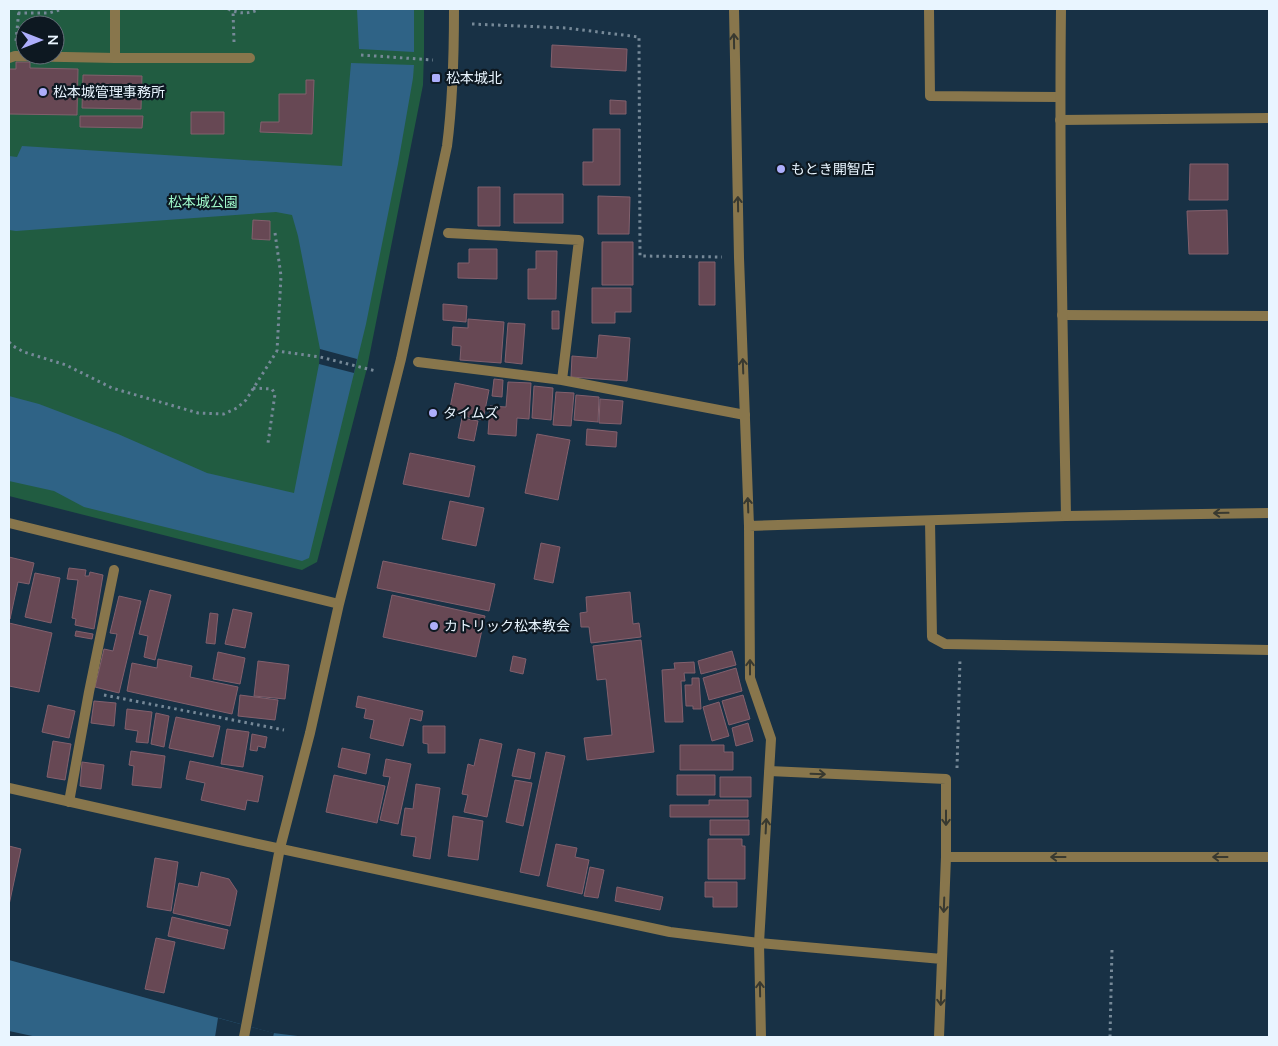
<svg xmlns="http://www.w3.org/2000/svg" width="1278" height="1046" font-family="'Nunito Sans','Noto Sans JP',sans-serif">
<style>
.green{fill:#215c41;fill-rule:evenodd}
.water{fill:#2f6386}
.pier{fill:#183145}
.building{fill:#674854;stroke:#82606d}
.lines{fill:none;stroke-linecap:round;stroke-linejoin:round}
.path{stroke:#768998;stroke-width:3;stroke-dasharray:2.5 4;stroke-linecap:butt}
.service{stroke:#88764c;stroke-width:10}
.pedestrian{stroke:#88764c;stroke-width:10}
.minor{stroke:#88764c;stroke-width:10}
.tertiary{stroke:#88764c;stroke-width:10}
.oneway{stroke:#383930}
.poi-dot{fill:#adaefb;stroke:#0d1821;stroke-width:2}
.labels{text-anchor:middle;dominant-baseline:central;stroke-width:4.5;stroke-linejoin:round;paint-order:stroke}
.poi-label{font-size:14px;fill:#e9f5ff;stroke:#0d1821;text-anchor:start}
.park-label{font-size:14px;fill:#9ff9ca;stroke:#0d1821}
</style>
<rect width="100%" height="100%" fill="#183145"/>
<path class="green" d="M9,9H424V52L423,85L367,368L317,562L302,570L9,496ZM25,25H55V55H25Z"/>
<path class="water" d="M357,9H414V52L359,49Z
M351,63L414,65L413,78L398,164L366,324L309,558L302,561L84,507L54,491L9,481V396L39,404L118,434L207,473L294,493L319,364L320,349L298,236L292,215L276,212L16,231L9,230V156L17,157L22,146L342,166Z
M9,960L273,1033L306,1037H37L9,1031Z"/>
<path class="pier" d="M320,349L357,359L354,373L319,364Z
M218,1018L274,1033L273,1037H215Z"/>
<path class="building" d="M552,45L627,49L626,71L551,67Z
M16,62H30V68L78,69L77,115L9,114V69H16Z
M83,75L142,76L141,109L82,108Z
M306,80H314L312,134L260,132L261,122H279V94H306Z
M610,100L626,101V114H610Z
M191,112H224V134H191Z
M80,116H143L142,128L80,127Z
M593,129H620V185H583V162H593Z
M1190,164H1228V200H1189Z
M478,187H500V226H478Z
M514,194H563V223H514Z
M598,196L630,197L629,234H598Z
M1227,210L1228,254H1189L1187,211Z
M253,220L270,221V240L252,239Z
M602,242H633V285H602Z
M469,249H497V279L458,278V263H469Z
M536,251H557L556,299H528V269H536Z
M699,262H715V305H699Z
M592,288H631V312H615V323H592Z
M443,304L467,306L466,322L443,320Z
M552,311H559V329H552Z
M468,319L504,322L501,363L460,360L461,346L452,345L453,327L468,328Z
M508,323L525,324L522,364L505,362Z
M599,335L630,338L627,381L571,377L572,356L597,358Z
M494,379L503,380L502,397L492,396Z
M508,382L531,383L529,419L517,418L516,436L488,434L490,406L506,407Z
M455,383L489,390L483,420L449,413Z
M534,386L553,388L551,420L532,418Z
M556,392L574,393L571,426L553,425Z
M576,395L599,397L598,422L574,420Z
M600,399L623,401L621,424L599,423Z
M462,418L478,421L474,441L458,438Z
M587,429L617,432L616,447L586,445Z
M537,434L570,440L558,500L525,493Z
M410,453L475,466L469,497L403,484Z
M450,501L484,508L476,546L442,539Z
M541,543L560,547L553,583L534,579Z
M9,557L34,563L29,584L18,582L10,619Z
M383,561L495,584L489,611L377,588Z
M69,568L86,570L85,576H89L90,572L103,575L94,629L75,625L76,619L72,618L78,580L67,579Z
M35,573L60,578L51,623L25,617Z
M150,590L171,595L155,660L144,657L148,636L139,634Z
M630,592L633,624L639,623L641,637L591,643L589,627H581L580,613L587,612L586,597Z
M392,595L485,616L476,657L383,637Z
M119,596L141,601L119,693L95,687L104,649L113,651L117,634L110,633Z
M233,609L252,613L245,648L225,644Z
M210,613L218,614L215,644L206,643Z
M9,623L52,633L39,692L9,686Z
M76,631L93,634L92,639L75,636Z
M641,640L654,752L587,760L584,738L612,735L606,679L597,680L593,646Z
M732,651L736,665L701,674L698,661Z
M218,652L245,658L240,684L213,679Z
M513,656L526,659L523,674L510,671Z
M158,659L192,666L190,677L238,687L232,714L127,691L132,663L157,668Z
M258,661L289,665L285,699L254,696Z
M694,662L695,673H684L685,681H681L683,722H665L662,670L675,669L674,663Z
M736,668L742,691L709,700L703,678Z
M692,678H699L701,709H693V706H686L685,685H692Z
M240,695L278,700L275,720L238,716Z
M743,695L750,719L729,725L722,701Z
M358,696L423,711L421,721L410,718L403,746L370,738L374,720L364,718L366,709L356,707Z
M94,701L116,703L114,726L91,723Z
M719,702L729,736L712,741L703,707Z
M48,705L75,711L69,738L42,732Z
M127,709L152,712L148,743L136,742L138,731L125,729Z
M156,713L169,716L164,747L151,744Z
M176,717L220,726L213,757L169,748Z
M748,723L753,741L736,746L732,728Z
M423,726H445V753H428V744L423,743Z
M227,729L249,732L243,767L221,764Z
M252,734L267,737L265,748L258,746L257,751L250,750Z
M480,739L502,744L487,817L464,812L468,795L462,794L468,764L474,766Z
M53,741L71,744L65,780L47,777Z
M680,745H724V752H733V770H680Z
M342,748L370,754L366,774L338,767Z
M518,749L535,753L530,779L512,776Z
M131,751L165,756L161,788L132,785L134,766L129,765Z
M546,752L565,756L539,876L520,872Z
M386,759L411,764L398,824L380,820L390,777L383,776Z
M190,761L263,776L258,802L247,800L245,810L201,800L205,783L186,779Z
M82,762L104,765L101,789L80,786Z
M334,775L385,786L377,823L326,812Z
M677,775H715V795H677Z
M720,777H751V797H720Z
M515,780L532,783L523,826L506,822Z
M416,784L440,788L430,859L413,856L416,837L401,835L405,808L413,809Z
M709,800H748V817H670V805H709Z
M453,816L483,821L478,860L448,856Z
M710,820H749V835H710Z
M708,839H742V846H745V879H708Z
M556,844L577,848L575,857L589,860L582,894L547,886Z
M9,846L21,849L9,905Z
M155,858L178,862L171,911L147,907Z
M590,867L604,870L598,898L584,896Z
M201,872L229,879L237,891L230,926L173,913L179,883L198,887Z
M705,882H737V907H713V897H705Z
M617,887L663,897L660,910L615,901Z
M172,917L228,930L224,949L168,936Z
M156,938L175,942L164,993L145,989Z"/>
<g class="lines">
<path class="path" d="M228,9C239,14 247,14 258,10L259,9
M18,13H49L63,9
M472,24L566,28L639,37L640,256L722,257
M16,41L19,9
M234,42L233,11L236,9
M361,55L433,60
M275,233L281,276L277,351
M9,342L13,346L24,352L66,365L112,388L198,413L224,414L237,408L246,400L277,351L320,357L376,371
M253,388L272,389L275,394L268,443
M104,695L284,730
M957,768L960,659
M1110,1037L1112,949"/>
<path class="service" d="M448,233L579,240L562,380
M418,362L562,380L745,415
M930,521L932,637L945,644L1269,650
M69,802L89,692L114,570"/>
<path class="pedestrian" d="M115,9V58
M9,58L15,56L115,58H250"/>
<path class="minor" d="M734,9L739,258L749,526L750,678L771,739L759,943L761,1037
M929,9L930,96L1060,97
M1060,120L1269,118
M1062,315L1269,316
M749,526L1066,516L1269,513
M769,771L946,779V857L939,1037
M946,857H1269
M759,943L942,959"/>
<path class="tertiary" d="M1061,9C1059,178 1063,347 1066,516
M9,523L339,604
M9,788L249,842L670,932L759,943
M244,1037L280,848L310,733L339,604L401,359L447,146C453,100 454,55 454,9"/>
</g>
<defs><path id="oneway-shaft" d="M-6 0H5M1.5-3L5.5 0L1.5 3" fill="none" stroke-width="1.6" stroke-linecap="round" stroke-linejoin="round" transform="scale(1.25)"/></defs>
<g class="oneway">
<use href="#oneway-shaft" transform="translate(734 41) rotate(-91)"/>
<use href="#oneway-shaft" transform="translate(738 204) rotate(-91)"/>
<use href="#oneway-shaft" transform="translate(743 366) rotate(-92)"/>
<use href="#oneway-shaft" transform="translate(748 505) rotate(-92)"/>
<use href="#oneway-shaft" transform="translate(1221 513) rotate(179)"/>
<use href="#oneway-shaft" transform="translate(750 667) rotate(-90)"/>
<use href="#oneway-shaft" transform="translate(818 774) rotate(2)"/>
<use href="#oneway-shaft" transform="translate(946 818) rotate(90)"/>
<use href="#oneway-shaft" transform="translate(766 826) rotate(-87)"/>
<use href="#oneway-shaft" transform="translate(1058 857) rotate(180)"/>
<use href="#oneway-shaft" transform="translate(1220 857) rotate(180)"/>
<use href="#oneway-shaft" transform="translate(944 905) rotate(92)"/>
<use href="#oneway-shaft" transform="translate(760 989) rotate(-91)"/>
<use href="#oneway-shaft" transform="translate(941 998) rotate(92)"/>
</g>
<g class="poi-dot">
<rect x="431" y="73" width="10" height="10" rx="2.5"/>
<circle cx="43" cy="92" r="5"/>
<circle cx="781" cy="169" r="5"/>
<circle cx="433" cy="413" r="5"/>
<circle cx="434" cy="626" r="5"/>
</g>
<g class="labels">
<g class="poi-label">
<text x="446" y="78">松本城北</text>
<text x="53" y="92">松本城管理事務所</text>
<text x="791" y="169">もとき開智店</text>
<text x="443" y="413">タイムズ</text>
<text x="444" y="626">カトリック松本教会</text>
</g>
<g class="park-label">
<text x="203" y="202">松本城公園</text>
</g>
</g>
<rect width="1278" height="1046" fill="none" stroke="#e9f5ff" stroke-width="20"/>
<g transform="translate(40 40) rotate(90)"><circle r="24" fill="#0d1821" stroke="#65707a"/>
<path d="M0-4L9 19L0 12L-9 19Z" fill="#adaefb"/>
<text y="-8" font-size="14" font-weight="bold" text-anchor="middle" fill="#e9f5ff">N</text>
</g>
</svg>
